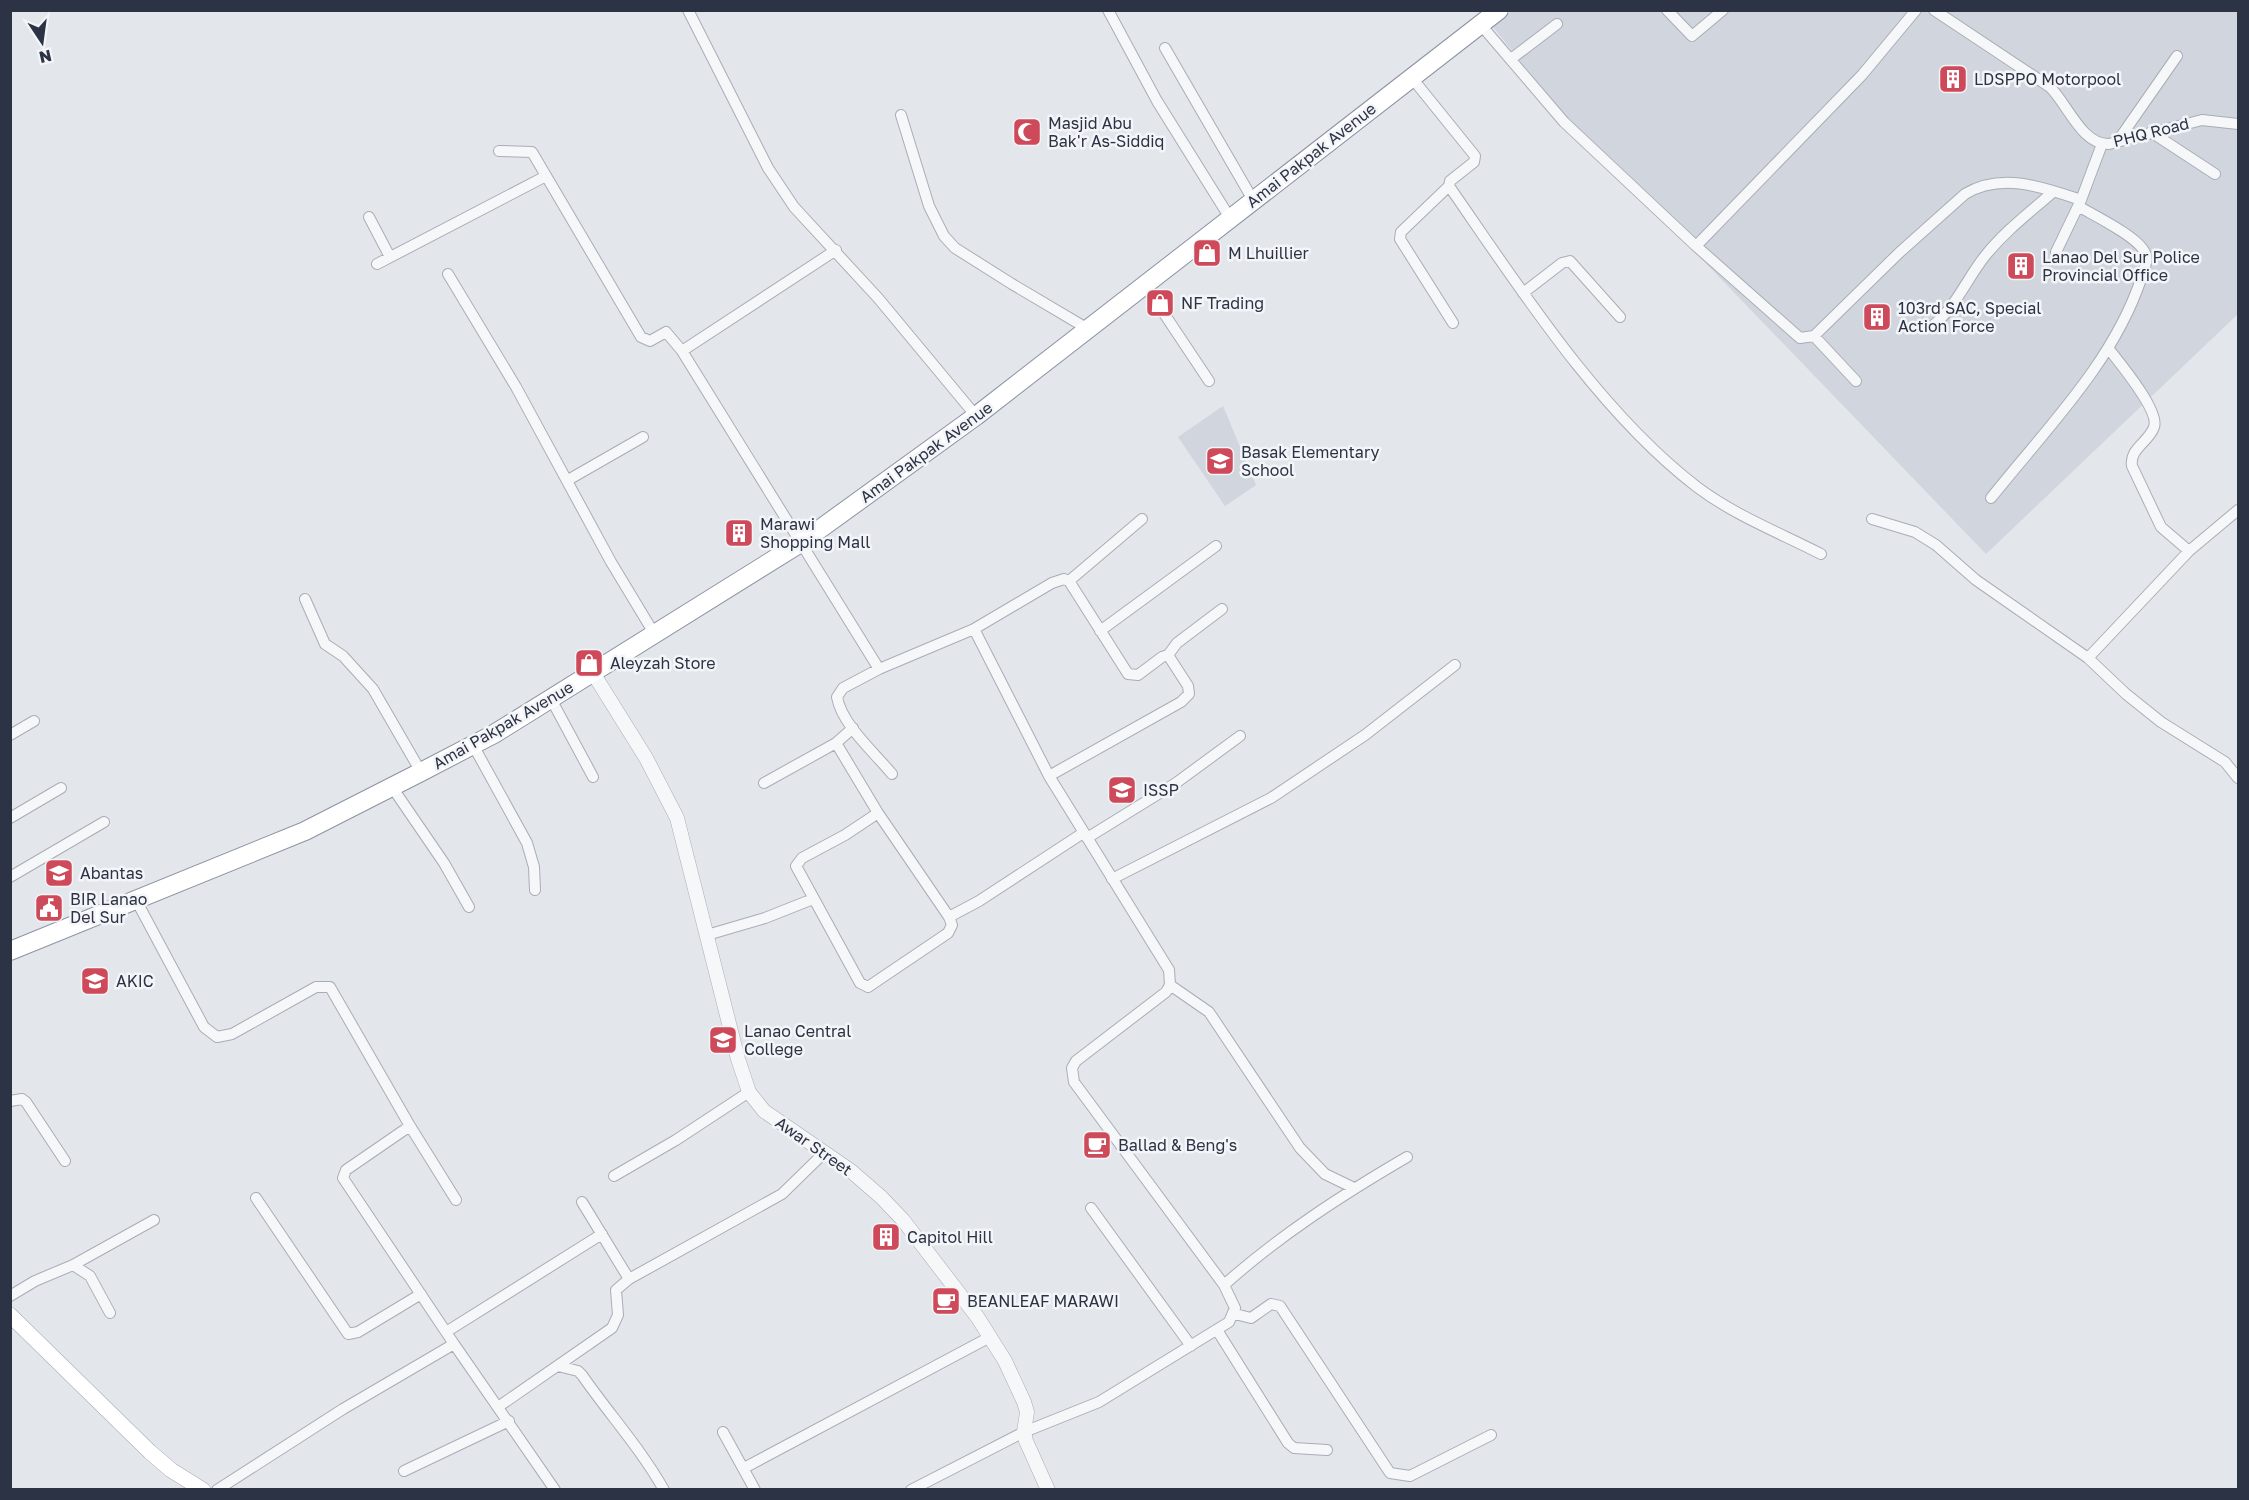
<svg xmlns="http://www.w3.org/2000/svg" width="2249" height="1500" font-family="'Golos Text',sans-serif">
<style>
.built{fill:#d1d5dd}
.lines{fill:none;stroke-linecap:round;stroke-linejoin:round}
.minor-casing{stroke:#a8adb6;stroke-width:12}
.tertiary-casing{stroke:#a8adb6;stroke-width:15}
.secondary-casing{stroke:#a8adb6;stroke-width:16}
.trunk-casing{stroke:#8b93a2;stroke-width:20}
.minor{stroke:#f6f7f9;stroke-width:10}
.tertiary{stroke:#f6f7f9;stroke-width:14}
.secondary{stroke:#fff;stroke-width:15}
.trunk{stroke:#fff;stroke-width:18}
.labels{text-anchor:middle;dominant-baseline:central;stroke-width:5;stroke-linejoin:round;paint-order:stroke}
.poi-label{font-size:16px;fill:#2b3344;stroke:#f3f5f8;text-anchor:start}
.street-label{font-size:16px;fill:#2b3344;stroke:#f3f5f8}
</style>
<rect width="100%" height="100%" fill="#e3e6eb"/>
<path class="built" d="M1513,10L2238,11V314L1986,554L1564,116L1493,27Z
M1223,406L1256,485L1225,506L1178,437Z"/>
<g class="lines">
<g class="minor-casing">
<path id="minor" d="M688,10L768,168L794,207L878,298L976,416
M1108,10L1157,101L1230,218
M1667,10L1692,36L1723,10
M1934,10L2050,87C2068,105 2082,145 2109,144L2202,120L2238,124
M1481,25L1564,122L1696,246L1800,338L1814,336L1900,252L1965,194C2002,172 2042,187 2081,200
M1165,48L1253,200
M1511,59L1557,24
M1412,78L1475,156L1474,162L1450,181L1449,186C1519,287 1599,412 1697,487C1734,515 1780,533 1821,554
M901,115L929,206L944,236L955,248L1012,284L1088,329
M2151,132L2215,174
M2117,142L2177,56
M499,151L532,152L641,337L650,341L666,332L682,351
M1449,186L1401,232L1400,239L1453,323
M369,217L390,257
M1696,246L1862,75L1916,10
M836,250L682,351L879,669L974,629L1049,776L1169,970L1170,985L1166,992L1076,1061L1072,1068L1074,1082L1224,1285L1235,1308L1229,1322L1099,1402L1024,1432L911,1490
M2056,252L2081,200L2102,144
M377,264L546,176
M448,274L516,387L611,562L655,635
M1145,285L1209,381
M1523,293L1562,263L1570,261L1620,317
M1931,327C1955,309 1966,280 1985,256C2005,231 2029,213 2053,192
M1814,336L1856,381
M2108,348C2119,362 2160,411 2154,427C2149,442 2129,449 2132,466L2161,527L2189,551
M568,480L643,437
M1991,498C2045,430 2113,363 2141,279C2143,271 2149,261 2145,253C2139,237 2093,215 2078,206
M1872,519L1915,532L1936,545L1976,580L2088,658L2126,694L2161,722L2225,762L2238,778
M1069,581L1142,519
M305,599L325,644L343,656L373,689L421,772
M974,629L1052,583L1064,579L1069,581L1128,674L1138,675L1162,657L1168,655L1188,686L1189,694L1181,702L1049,776
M1100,631L1216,546
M1168,655L1177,643L1222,609
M2088,658L2189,551L2238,510
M879,669L843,688L837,697C842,725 874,752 892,774
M551,699L593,777
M853,728L836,743L878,813L949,917L952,925L948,933L868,987L860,983L796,866L802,858L845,835L878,813
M10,735L34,721
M473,745L527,843L534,867L535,890
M764,783L836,743
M392,787L444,863L469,907
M10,818L61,788
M1087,838L1176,783L1240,736
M10,877L104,822
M1112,879L1271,798L1365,735L1455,665
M136,900L204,1027L217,1037L232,1034L316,987H330L410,1126L456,1200
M949,917L979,901L1083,833
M707,935L765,918L813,899
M1170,985L1209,1012L1300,1148L1325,1174L1354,1188
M10,1101L22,1099L26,1102L65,1161
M410,1126L346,1170L343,1178L454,1344
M614,1176L676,1140L749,1092
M256,1198L348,1334L358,1332L421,1294
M582,1202L629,1279L782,1194L824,1153
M1091,1208L1191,1346
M73,1265L90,1276L110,1313
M1224,1285C1280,1235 1342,1195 1407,1157
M10,1296L35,1281L73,1265L154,1220
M1235,1314L1251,1318L1271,1304L1280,1306L1390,1473L1410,1476L1491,1435
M1217,1330L1288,1443L1294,1448L1327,1450
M446,1332L602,1234
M558,1366L578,1371L582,1375C609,1414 641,1449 664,1490
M498,1407L612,1328L618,1315L616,1290L629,1279
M723,1432L755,1490
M744,1468L990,1337
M404,1471L509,1421
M217,1490L343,1409L454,1344L555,1490"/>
</g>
<g class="tertiary-casing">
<path id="tertiary" d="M593,673L646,758L677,818L738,1059L749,1092L764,1111L851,1171L881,1197L903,1220L978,1318L1005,1361L1024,1402L1027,1412L1024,1432L1026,1441L1048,1490"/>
</g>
<g class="secondary-casing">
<path id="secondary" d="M10,1315L150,1452L171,1470L203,1490"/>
</g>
<g class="trunk-casing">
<path id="trunk" d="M10,951L305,831L421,772L494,734L802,542L976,416L1499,10"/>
</g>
<use href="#minor" class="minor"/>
<use href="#tertiary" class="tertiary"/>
<use href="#secondary" class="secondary"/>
<use href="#trunk" class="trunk"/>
</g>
<defs>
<g id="building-square" transform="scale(1.5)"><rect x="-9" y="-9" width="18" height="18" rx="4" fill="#ce4a5a" stroke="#f3f5f8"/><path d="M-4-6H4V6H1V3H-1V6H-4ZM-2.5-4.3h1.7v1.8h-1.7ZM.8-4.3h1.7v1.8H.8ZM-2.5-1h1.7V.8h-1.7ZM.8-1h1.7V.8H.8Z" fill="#fff"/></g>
<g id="mosque-square" transform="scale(1.5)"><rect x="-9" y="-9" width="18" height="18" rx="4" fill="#ce4a5a" stroke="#f3f5f8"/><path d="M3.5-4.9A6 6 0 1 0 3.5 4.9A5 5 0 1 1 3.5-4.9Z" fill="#fff"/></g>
<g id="shop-square" transform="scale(1.5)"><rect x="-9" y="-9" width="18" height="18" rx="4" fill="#ce4a5a" stroke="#f3f5f8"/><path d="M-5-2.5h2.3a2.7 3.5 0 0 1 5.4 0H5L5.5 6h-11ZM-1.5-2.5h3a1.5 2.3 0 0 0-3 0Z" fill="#fff"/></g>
<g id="school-square" transform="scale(1.5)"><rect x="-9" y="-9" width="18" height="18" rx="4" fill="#ce4a5a" stroke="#f3f5f8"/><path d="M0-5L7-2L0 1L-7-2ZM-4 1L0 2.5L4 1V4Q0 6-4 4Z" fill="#fff"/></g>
<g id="civic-square" transform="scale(1.5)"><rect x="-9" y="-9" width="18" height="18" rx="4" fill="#ce4a5a" stroke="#f3f5f8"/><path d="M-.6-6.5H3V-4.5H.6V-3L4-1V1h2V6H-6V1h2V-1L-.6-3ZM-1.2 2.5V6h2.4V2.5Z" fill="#fff"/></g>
<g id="university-square" transform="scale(1.5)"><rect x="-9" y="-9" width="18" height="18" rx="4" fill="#ce4a5a" stroke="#f3f5f8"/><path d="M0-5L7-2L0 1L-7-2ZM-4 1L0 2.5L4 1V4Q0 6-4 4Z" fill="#fff"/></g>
<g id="cafe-square" transform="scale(1.5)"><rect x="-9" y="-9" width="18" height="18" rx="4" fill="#ce4a5a" stroke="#f3f5f8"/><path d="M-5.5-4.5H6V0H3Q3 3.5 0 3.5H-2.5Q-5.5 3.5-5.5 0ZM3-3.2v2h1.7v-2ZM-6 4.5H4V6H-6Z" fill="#fff"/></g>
</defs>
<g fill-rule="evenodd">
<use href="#building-square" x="1953" y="79"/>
<use href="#mosque-square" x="1027" y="132"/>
<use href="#shop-square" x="1207" y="253"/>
<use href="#building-square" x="2021" y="266"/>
<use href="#shop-square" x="1160" y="303"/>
<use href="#building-square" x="1877" y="317"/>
<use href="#school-square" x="1220" y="461"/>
<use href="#building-square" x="739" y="533"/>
<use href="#shop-square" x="589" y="663"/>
<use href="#school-square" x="1122" y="790"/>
<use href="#school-square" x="59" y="873"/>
<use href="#civic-square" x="49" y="908"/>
<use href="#school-square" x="95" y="981"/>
<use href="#university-square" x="723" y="1040"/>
<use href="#cafe-square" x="1097" y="1145"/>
<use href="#building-square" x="886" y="1237"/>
<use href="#cafe-square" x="946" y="1301"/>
</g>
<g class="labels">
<g class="poi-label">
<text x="1974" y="79">LDSPPO Motorpool</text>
<text x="1048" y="123">Masjid Abu<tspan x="1048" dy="18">Bak'r As-Siddiq</tspan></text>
<text x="1228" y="253">M Lhuillier</text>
<text x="2042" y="257">Lanao Del Sur Police<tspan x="2042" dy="18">Provincial Office</tspan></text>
<text x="1181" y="303">NF Trading</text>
<text x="1898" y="308">103rd SAC, Special<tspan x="1898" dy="18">Action Force</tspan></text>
<text x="1241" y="452">Basak Elementary<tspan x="1241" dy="18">School</tspan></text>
<text x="760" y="524">Marawi<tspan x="760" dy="18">Shopping Mall</tspan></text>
<text x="610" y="663">Aleyzah Store</text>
<text x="1143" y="790">ISSP</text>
<text x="80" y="873">Abantas</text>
<text x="70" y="899">BIR Lanao<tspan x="70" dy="18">Del Sur</tspan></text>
<text x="116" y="981">AKIC</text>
<text x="744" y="1031">Lanao Central<tspan x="744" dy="18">College</tspan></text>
<text x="1118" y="1145">Ballad &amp; Beng's</text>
<text x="907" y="1237">Capitol Hill</text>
<text x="967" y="1301">BEANLEAF MARAWI</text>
</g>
<g class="street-label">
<text transform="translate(2151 132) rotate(-14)">PHQ Road</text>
<text transform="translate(1311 155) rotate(-38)">Amai Pakpak Avenue</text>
<text transform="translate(926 452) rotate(-36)">Amai Pakpak Avenue</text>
<text transform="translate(503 725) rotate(-30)">Amai Pakpak Avenue</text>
<text transform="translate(814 1146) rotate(35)">Awar Street</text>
</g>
</g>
<rect width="2249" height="1500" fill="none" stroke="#2b3344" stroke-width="24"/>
<g transform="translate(42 42) rotate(167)" stroke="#f3f5f8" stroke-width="4.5" paint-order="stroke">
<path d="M0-4.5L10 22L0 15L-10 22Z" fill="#2b3344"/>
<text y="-9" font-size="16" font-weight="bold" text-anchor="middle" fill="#2b3344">N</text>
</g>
</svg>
